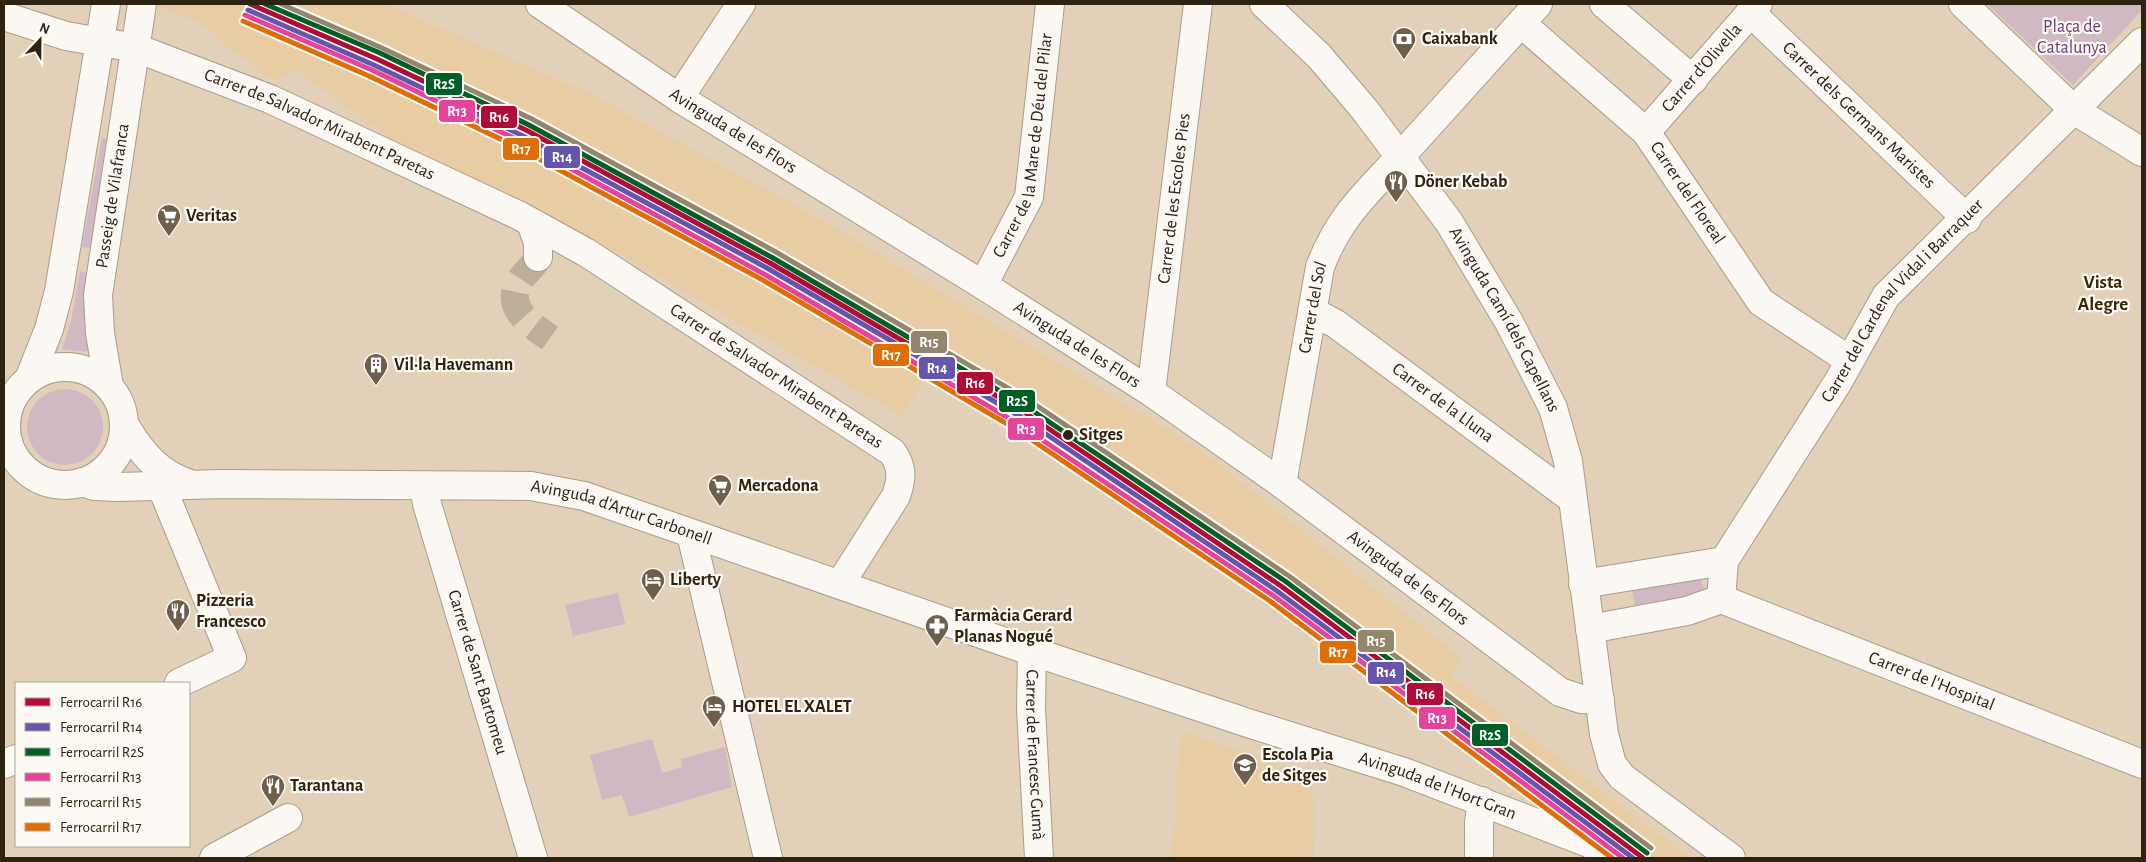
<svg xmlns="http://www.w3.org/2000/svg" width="2146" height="862" font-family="'Alegreya Sans',sans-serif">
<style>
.built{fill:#e7cca4}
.green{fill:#d0b9c2}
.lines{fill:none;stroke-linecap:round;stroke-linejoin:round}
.street-tunnel{stroke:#bead97;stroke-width:28;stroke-dasharray:28 14;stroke-linecap:butt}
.street-casing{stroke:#aa9c89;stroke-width:30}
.secondary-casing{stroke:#aa9c89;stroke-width:30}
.street{stroke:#fbf8f4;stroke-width:28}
.secondary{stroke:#fbf8f4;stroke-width:28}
.rail-1-casing{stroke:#fdfaf5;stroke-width:9}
.rail-2-casing{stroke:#fdfaf5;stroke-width:9}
.rail-3-casing{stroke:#fdfaf5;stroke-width:9}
.rail-4-casing{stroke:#fdfaf5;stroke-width:9}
.rail-5-casing{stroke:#fdfaf5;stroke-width:9}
.rail-6-casing{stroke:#fdfaf5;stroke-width:9}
.rail-1{stroke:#af0d38;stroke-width:5}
.rail-2{stroke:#6556ac;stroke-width:5}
.rail-3{stroke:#005f27;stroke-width:5}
.rail-4{stroke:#e5449c;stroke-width:5}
.rail-5{stroke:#93866e;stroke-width:5}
.rail-6{stroke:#de6e05;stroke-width:5}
.stop-dot{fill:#2e2211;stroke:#fdfaf5;stroke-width:2}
.labels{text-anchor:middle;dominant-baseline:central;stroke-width:4.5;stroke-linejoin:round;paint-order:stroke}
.park-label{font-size:18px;fill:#683978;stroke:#fdfaf5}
.poi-label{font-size:18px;font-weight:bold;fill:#2e2211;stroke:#fdfaf5;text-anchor:start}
.street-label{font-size:18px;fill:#2e2211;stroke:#fdfaf5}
.stop-label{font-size:18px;font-weight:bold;fill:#2e2211;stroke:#fdfaf5;text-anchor:start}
.neighbourhood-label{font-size:19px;font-weight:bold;fill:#392603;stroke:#fdfaf5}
.line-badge{stroke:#fdfaf5;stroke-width:2}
.badge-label{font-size:14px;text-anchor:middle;font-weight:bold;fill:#fff}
</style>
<rect width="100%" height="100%" fill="#e2d0b8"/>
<path class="built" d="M152,4H384L587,92L827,223L1199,449L1461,658L1450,675L1689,858H1616L1422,705L1178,538L1183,527L931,367L902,416L561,221L404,148L295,70L273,81L198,22Z
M1182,732L1313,776L1314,858H1171L1177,797L1175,796Z"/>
<path class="green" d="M1987,4H2142V10L2073,85Z
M102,137L106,139L92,248L82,247Z
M80,271L88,273L84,312L89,348L87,352L62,349L71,321Z
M27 427a38 38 0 1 1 76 0a38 38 0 1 1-76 0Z
M1700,577L1704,589L1699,600L1635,608L1632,588Z
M618,593L625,624L573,636L565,605Z
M652,739L662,773L682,767L681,759L725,747L732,787L629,817L622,795L602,800L590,755Z"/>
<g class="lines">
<path class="street-tunnel" d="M538,257C534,267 526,271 521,279C502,307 530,324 550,338"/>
<g class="street-casing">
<g id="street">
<path id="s1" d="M540,4L679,98L983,285L1151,392L1282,484L1560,692L1581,699L1600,700"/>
<path d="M1604,4L1693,80"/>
<path d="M1963,4L2074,110L2142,152"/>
<path id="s2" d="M1750,12L1967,219"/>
<path id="s3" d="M4,16L66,36L136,48L270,99L520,216L587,253L892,452C903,467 902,479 896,496L840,584"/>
<path id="s4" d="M1522,24L1646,132L1761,302L1849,360"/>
<path d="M679,98L741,4"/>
<path id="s5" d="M1646,132L1758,4"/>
<path d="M531,223L538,243V257"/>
<path id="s6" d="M983,285L1029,197L1050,4"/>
<path id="s7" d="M1312,311L1336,324L1571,498"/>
<path id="s8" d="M1151,392L1198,4"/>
<path id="s9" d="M1282,484L1320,267C1338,219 1365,194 1400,157"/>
<path d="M159,486L165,495L232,658L179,683"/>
<path id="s10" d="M424,486L427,504L533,858"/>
<path d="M691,534L768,858"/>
<path d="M1583,584L1724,561"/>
<path id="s11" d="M1721,599L1724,561L1838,382L1886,296L2142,42"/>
<path id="s12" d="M1721,599L2142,764"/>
<path d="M1590,629L1687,611L1721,599"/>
<path id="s13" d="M1032,651L1031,709L1039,858"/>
<path d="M4,764L16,759"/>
<path d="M214,858L288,818"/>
<path d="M1479,858V822L1482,801"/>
</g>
</g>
<g class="secondary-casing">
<g id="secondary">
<path id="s14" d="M1264,4L1319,56L1364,109L1449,222L1509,322L1553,408L1568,461L1604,734L1612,764L1622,777L1731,858"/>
<path d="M1400,157L1538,4"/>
<circle cx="65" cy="426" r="59"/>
<path d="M30,377L49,329L59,291L106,4"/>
<path id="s15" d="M109,386L100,333L98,295L142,4"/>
<path d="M126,427C142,454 159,474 190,484"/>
<path id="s16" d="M82,482L94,486L118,487L222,484L531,486L584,496L1019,647L1251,724L1404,772L1591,844L1608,858"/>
</g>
</g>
<use href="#street" class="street"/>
<use href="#secondary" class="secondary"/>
<g class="rail-1-casing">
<path id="rail-1" d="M250,4L377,59L526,130L770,263L1024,412L1281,586L1643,858"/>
</g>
<g class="rail-2-casing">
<path id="rail-2" d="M248,10L374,65L523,136L767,268L1021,417L1277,591L1633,858"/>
</g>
<g class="rail-3-casing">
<path id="rail-3" d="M265,4L380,53L529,125L773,258L1027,407L1285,581L1647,853"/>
</g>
<g class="rail-4-casing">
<path id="rail-4" d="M245,15L372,70L520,141L764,274L1017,423L1274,596L1623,858"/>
</g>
<g class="rail-5-casing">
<path id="rail-5" d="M281,4L382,48L532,119L776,252L1030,401L1289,576L1651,848"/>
</g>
<g class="rail-6-casing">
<path id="rail-6" d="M243,21L369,76L517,147L761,279L1014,428L1270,601L1612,858"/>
</g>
<use href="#rail-1" class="rail-1"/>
<use href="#rail-2" class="rail-2"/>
<use href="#rail-3" class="rail-3"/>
<use href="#rail-4" class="rail-4"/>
<use href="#rail-5" class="rail-5"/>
<use href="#rail-6" class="rail-6"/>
</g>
<defs>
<g id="bank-pin" transform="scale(1.25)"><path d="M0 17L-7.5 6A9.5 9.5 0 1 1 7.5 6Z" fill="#6d5f4b" stroke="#fdfaf5"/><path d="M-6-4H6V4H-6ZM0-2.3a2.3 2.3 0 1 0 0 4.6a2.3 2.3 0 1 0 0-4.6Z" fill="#fff"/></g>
<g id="restaurant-pin" transform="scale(1.25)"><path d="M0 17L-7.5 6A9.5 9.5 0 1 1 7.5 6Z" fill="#6d5f4b" stroke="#fdfaf5"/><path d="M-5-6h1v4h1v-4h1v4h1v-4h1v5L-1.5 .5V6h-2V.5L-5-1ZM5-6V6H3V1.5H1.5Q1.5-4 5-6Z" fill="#fff"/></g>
<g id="supermarket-pin" transform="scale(1.25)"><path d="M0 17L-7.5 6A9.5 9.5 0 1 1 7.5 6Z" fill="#6d5f4b" stroke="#fdfaf5"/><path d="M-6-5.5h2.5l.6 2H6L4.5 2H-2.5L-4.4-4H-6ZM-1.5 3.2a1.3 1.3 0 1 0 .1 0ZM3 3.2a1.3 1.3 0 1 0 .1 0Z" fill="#fff"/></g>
<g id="building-pin" transform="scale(1.25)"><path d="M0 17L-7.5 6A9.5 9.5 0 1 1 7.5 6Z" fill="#6d5f4b" stroke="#fdfaf5"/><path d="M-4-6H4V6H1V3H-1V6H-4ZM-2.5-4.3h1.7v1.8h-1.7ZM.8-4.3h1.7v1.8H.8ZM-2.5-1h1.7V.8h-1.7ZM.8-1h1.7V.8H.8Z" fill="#fff"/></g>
<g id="hotel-pin" transform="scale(1.25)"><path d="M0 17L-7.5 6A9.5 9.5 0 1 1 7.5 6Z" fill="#6d5f4b" stroke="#fdfaf5"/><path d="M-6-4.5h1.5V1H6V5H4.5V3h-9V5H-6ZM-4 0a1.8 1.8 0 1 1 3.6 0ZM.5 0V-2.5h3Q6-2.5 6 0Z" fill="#fff"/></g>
<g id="pharmacy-pin" transform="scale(1.25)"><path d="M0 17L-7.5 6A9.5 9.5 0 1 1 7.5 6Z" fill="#6d5f4b" stroke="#fdfaf5"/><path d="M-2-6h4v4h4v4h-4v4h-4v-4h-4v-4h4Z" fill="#fff"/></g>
<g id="school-pin" transform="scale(1.25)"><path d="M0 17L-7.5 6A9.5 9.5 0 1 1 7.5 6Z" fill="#6d5f4b" stroke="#fdfaf5"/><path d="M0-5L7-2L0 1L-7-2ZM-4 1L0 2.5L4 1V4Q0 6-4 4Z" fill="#fff"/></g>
</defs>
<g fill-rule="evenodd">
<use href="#bank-pin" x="1404" y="39"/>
<use href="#restaurant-pin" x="1396" y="182"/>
<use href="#supermarket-pin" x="169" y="216"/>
<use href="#building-pin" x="376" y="365"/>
<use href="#supermarket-pin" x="720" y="486"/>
<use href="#hotel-pin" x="653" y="580"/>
<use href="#restaurant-pin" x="178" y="611"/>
<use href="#pharmacy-pin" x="937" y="626"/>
<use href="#hotel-pin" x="714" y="707"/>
<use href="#school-pin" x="1245" y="765"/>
<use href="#restaurant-pin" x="273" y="786"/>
</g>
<circle class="stop-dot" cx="1068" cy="435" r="6"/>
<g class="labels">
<g class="park-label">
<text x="2072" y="27">Plaça de<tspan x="2072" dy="21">Catalunya</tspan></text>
</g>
<g class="poi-label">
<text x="1422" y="39">Caixabank</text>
<text x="1414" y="182">Döner Kebab</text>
<text x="186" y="216">Veritas</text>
<text x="394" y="365">Vil·la Havemann</text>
<text x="738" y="486">Mercadona</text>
<text x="670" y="580">Liberty</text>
<text x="196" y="601">Pizzeria<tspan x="196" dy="21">Francesco</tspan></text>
<text x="954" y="616">Farmàcia Gerard<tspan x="954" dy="21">Planas Nogué</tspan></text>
<text x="732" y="707">HOTEL EL XALET</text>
<text x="1262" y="755">Escola Pia<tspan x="1262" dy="21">de Sitges</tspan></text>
<text x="290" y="786">Tarantana</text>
</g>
<g class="street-label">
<text stroke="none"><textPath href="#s5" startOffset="85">Carrer d'Olivella</textPath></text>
<text stroke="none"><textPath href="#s2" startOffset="150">Carrer dels Germans Maristes</textPath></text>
<text stroke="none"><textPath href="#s3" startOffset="335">Carrer de Salvador Mirabent Paretas</textPath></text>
<text stroke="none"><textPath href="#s1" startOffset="231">Avinguda de les Flors</textPath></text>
<text stroke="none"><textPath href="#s6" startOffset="148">Carrer de la Mare de Déu del Pilar</textPath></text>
<text stroke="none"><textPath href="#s4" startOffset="238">Carrer del Floreal</textPath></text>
<text stroke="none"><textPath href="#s15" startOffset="192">Passeig de Vilafranca</textPath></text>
<text stroke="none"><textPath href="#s8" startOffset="195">Carrer de les Escoles Pies</textPath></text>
<text stroke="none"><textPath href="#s11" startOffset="355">Carrer del Cardenal Vidal i Barraquer</textPath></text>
<text stroke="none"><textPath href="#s9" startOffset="179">Carrer del Sol</textPath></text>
<text stroke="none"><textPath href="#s14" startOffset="399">Avinguda Camí dels Capellans</textPath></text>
<text stroke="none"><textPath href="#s1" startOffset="636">Avinguda de les Flors</textPath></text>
<text stroke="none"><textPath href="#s3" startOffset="858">Carrer de Salvador Mirabent Paretas</textPath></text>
<text stroke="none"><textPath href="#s7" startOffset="160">Carrer de la Lluna</textPath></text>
<text stroke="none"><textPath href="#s16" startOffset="544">Avinguda d'Artur Carbonell</textPath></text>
<text stroke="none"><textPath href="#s1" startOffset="1041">Avinguda de les Flors</textPath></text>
<text stroke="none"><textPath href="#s10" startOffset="194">Carrer de Sant Bartomeu</textPath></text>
<text stroke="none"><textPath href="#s12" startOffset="226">Carrer de l'Hospital</textPath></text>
<text stroke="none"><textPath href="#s13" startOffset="104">Carrer de Francesc Gumà</textPath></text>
<text stroke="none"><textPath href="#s16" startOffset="1405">Avinguda de l'Hort Gran</textPath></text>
</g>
<g class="stop-label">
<text x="1079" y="435">Sitges</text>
</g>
<g class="neighbourhood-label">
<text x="2103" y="282">Vista<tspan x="2103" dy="22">Alegre</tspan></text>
</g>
</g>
<g class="line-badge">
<rect x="425" y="72" width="38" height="24" rx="5" fill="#005f27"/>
<rect x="438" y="99" width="38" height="24" rx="5" fill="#e5449c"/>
<rect x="480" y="105" width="38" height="24" rx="5" fill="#af0d38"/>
<rect x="502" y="137" width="38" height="24" rx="5" fill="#de6e05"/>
<rect x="543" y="145" width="38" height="24" rx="5" fill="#6556ac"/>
<rect x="910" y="330" width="38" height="24" rx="5" fill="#93866e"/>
<rect x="872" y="343" width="38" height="24" rx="5" fill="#de6e05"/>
<rect x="918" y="356" width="38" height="24" rx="5" fill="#6556ac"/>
<rect x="956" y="371" width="38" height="24" rx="5" fill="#af0d38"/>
<rect x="998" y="389" width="38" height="24" rx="5" fill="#005f27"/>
<rect x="1007" y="417" width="38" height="24" rx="5" fill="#e5449c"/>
<rect x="1357" y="629" width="38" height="24" rx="5" fill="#93866e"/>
<rect x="1319" y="640" width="38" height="24" rx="5" fill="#de6e05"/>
<rect x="1367" y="661" width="38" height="24" rx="5" fill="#6556ac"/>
<rect x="1406" y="682" width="38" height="24" rx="5" fill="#af0d38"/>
<rect x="1418" y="706" width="38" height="24" rx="5" fill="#e5449c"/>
<rect x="1471" y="723" width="38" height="24" rx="5" fill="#005f27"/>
</g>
<g class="badge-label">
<text x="444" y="89">R2S</text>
<text x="457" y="116">R13</text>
<text x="499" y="122">R16</text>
<text x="521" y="154">R17</text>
<text x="562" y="162">R14</text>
<text x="929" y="347">R15</text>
<text x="891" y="360">R17</text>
<text x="937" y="373">R14</text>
<text x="975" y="388">R16</text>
<text x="1017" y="406">R2S</text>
<text x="1026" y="434">R13</text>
<text x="1376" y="646">R15</text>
<text x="1338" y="657">R17</text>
<text x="1386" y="677">R14</text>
<text x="1425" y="699">R16</text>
<text x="1437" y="723">R13</text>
<text x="1490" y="740">R2S</text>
</g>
<rect width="2146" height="862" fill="none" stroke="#2e2211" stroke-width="10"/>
<rect x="15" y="682" width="175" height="165" fill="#fdfaf5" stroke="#aaa49a"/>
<rect x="25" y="698" width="25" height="8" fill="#af0d38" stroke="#aaa49a"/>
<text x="60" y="707" font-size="15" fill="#2e2211">Ferrocarril R16</text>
<rect x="25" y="723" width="25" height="8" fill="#6556ac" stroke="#aaa49a"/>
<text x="60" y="732" font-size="15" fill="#2e2211">Ferrocarril R14</text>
<rect x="25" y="748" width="25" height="8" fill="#005f27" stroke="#aaa49a"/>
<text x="60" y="757" font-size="15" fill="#2e2211">Ferrocarril R2S</text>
<rect x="25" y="773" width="25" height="8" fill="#e5449c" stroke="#aaa49a"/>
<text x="60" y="782" font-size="15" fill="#2e2211">Ferrocarril R13</text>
<rect x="25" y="798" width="25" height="8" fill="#93866e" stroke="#aaa49a"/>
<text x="60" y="807" font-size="15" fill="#2e2211">Ferrocarril R15</text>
<rect x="25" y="823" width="25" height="8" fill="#de6e05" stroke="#aaa49a"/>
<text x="60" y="832" font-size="15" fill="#2e2211">Ferrocarril R17</text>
<g transform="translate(40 40) rotate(22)" stroke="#fdfaf5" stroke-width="4" paint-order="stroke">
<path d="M0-4L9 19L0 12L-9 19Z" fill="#2e2211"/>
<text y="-8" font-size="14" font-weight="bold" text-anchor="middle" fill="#2e2211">N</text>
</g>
</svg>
